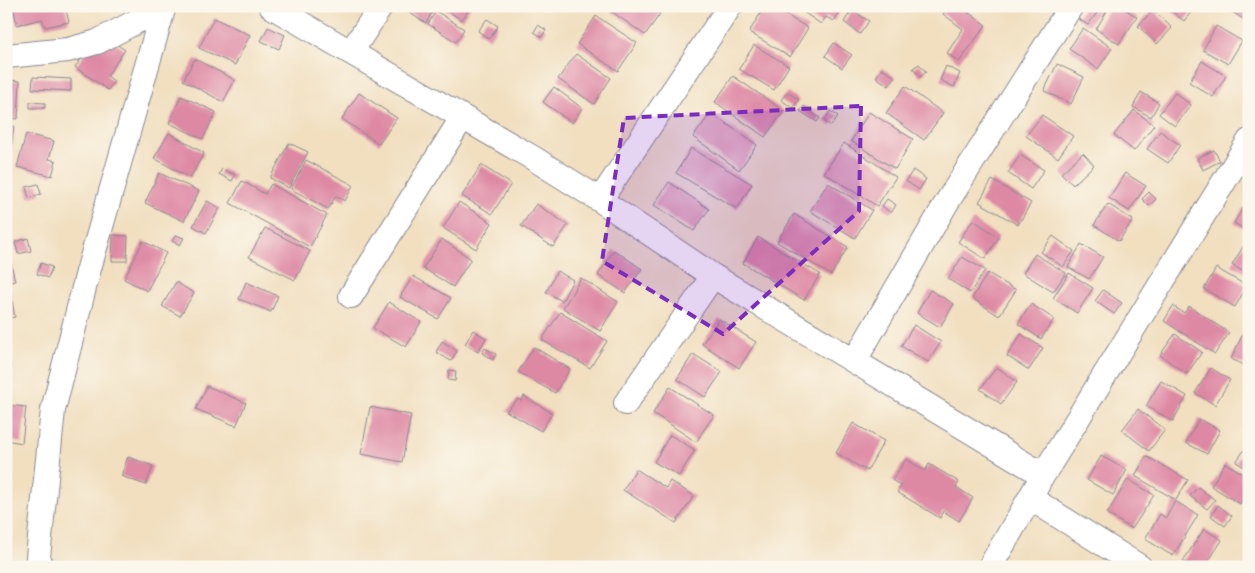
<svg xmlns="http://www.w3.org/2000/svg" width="1255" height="573" font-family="'IM FELL French Canon',serif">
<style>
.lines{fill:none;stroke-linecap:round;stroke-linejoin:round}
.stream{stroke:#45b0c3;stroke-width:7}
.building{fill:#de89a4}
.minor-casing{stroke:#86878f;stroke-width:26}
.minor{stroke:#fff;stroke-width:24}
.marked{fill:#7b2cbf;fill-opacity:0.2;stroke:#7b2cbf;stroke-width:4;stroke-dasharray:10 6;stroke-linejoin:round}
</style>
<rect width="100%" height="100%" fill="#fbf7ec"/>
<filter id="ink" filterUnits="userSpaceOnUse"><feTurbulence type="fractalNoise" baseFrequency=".02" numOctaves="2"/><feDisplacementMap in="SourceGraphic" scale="10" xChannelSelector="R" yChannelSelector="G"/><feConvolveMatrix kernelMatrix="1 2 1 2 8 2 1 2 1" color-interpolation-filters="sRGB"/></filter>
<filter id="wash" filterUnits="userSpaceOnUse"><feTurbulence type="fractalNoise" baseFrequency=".0096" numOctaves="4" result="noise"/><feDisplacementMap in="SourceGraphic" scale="20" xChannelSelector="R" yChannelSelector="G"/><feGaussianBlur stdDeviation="1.12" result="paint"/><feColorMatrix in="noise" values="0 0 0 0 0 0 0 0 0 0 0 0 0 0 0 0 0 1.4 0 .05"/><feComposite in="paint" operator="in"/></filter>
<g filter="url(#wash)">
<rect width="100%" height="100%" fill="#f1dfc0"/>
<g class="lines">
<path class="stream" d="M6,563H13
M52,563L70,567"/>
</g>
<g id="blocks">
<path class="building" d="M13,6H65L69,22L45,27L42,19L17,25Z
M409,6H434L435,7L426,23L406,11Z
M440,6H471L462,20Z
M615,6H649L660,14L645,35L611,11Z
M765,6H771L808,28L790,57L749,32Z
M800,6H844L834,21L826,17L821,24L799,9Z
M949,6H959L986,25L959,62L947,53L963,29L943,14Z
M1085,6H1102L1088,25L1077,18Z
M1110,6H1120L1137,17L1119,44L1096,29Z
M1171,6H1196L1184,21L1169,9Z
M1234,6H1249V23L1231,11Z
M852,10L869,21L860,34L844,22Z
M1153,10L1172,28L1157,44L1138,26Z
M436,11L464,29L456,42L428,24Z
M596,16L637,43L618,71L577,44Z
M214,18L250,35L235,65L199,48Z
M487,19L498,26L489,39L478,31Z
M538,25L546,30L542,37L534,32Z
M1216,26L1242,41L1228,64L1203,50Z
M268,27L285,35L279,49L261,41Z
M1083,28L1112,48L1098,69L1069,49Z
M112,41L125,50L107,76L114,81L108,90L75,67L88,50Z
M834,43L852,55L842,68L825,56Z
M754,45L789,66L774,90L739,69Z
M576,54L611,78L594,104L558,79Z
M195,59L235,80L223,102L183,80Z
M1202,61L1226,76L1213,97L1189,82Z
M919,64L926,72L920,77L913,68Z
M1057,64L1084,77L1071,104L1044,91Z
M946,66L960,73L954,87L940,80Z
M882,68L895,77L889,86L876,77Z
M733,76L784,111L765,137L715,102Z
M33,77L71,79V91L32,89Z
M6,80L20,81L18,119L6,118Z
M905,86L943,113L924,140L886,113Z
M554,87L582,108L572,123L543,102Z
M787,92L799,100L793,108L781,100Z
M1141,92L1159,103L1151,117L1133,107Z
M359,93L397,118L379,144L342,119Z
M1175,93L1191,105L1175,126L1159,114Z
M181,96L216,112L203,139L169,123Z
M30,102L45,103V108H30Z
M804,106L820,118L817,122L800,111Z
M1134,110L1154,125L1134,151L1114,135Z
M830,111L838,116L831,126L824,121Z
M869,112L913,139L895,169L851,141Z
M711,113L757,145L739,170L693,137Z
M1042,115L1073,136L1058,158L1026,136Z
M6,125L14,126L10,157H6Z
M1160,131L1180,145L1168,163L1147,149Z
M169,133L204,153L190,178L154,158Z
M26,134L54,141L49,159L56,161L52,176L17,167Z
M289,143L308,152L289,188L270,178Z
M844,143L896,177L877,206L824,173Z
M691,148L752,184L737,209L676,173Z
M1214,150L1220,161L1203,170L1197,158Z
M1083,153L1094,165L1073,185L1061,173Z
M1020,155L1044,170L1031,189L1008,173Z
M306,160L353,185L345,201L336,196L328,209L291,189Z
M481,165L511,184L492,214L462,196Z
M222,169L235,175L232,181L219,174Z
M913,170L926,179L919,190L906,181Z
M159,173L199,191L184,221L145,203Z
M1125,173L1146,186L1129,211L1109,198Z
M992,180L1031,203L1018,225L979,202Z
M242,181L265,194L271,184L327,215L310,247L230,203Z
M669,182L709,209L694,231L654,205Z
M828,183L872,210L855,238L810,211Z
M38,184L41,194L29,198L26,187Z
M1149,192L1156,199L1149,206L1142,199Z
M887,199L896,205L891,213L882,206Z
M207,201L220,208L206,233L193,226Z
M459,202L492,223L476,249L443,228Z
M536,204L568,225L553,247L521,226Z
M1108,204L1133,220L1119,241L1094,225Z
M1249,207V232L1234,223L1243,208L1247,210Z
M794,214L848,247L831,275L777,242Z
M973,220L999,237L985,259L958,242Z
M265,228L310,251L295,280L249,257Z
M113,235L128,236L127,261H112Z
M176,235L184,238L180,245L172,241Z
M1053,236L1074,251L1063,267L1041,252Z
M758,237L820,274L804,300L743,263Z
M28,238L31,251L18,254L15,242Z
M442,239L471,259L453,287L423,268Z
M143,241L166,253L147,291L124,279Z
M1246,242L1249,244V275L1232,265Z
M1081,244L1103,257L1089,279L1068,267Z
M6,250H8L15,281L6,283Z
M614,250L642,269L625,293L598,275Z
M1035,254L1066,273L1053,292L1023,273Z
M962,257L985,270L970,293L948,279Z
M41,263L52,267L48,278L37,274Z
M1216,268L1247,286L1235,307L1204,289Z
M557,271L573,280L562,301L546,292Z
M988,273L1016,290L999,316L972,298Z
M1069,273L1093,288L1077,313L1053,298Z
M413,276L451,298L438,319L400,297Z
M581,278L618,302L600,331L563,308Z
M176,282L194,293L180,316L162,306Z
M246,282L278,296L271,312L239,299Z
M6,290H10L15,317L6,319Z
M930,290L954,304L940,327L917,313Z
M1103,290L1122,303L1114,314L1095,301Z
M389,302L421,322L406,347L373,328Z
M1031,304L1054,319L1041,339L1018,324Z
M1173,306L1184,313L1189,306L1229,333L1215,354L1164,321Z
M560,312L607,341L590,368L542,340Z
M719,319L756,342L739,368L702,344Z
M914,325L941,342L928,362L901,346Z
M1247,325L1249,326V367L1231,359Z
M473,330L486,338L478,352L465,344Z
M1021,334L1043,348L1029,370L1007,356Z
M1175,334L1202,352L1187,374L1160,355Z
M442,341L457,351L451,361L436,352Z
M6,346L11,369L6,370Z
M534,347L570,369L555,393L518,372Z
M485,348L496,354L493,360L482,353Z
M693,354L722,372L705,397L677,379Z
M997,367L1017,382L1001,404L980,389Z
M1211,368L1230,380L1215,405L1195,393Z
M449,370L456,371L455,381L448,380Z
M1161,381L1187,396L1173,421L1146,406Z
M207,386L246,403L236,426L196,409Z
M670,387L714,415L696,442L653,413Z
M524,396L552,413L541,431L506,411L518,399L521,401Z
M6,405L26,407L22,443L6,440Z
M370,407L411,415L402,462L361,454Z
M1138,409L1165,430L1149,451L1122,430Z
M1199,419L1220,430L1207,454L1186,443Z
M853,423L884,441L867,471L836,453Z
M670,435L695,450L679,476L654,462Z
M1249,443V470L1236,462Z
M1101,456L1127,470L1113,495L1087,480Z
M1146,456L1188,480L1176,500L1135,476Z
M128,457L153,466L146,485L121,476Z
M906,459L925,471L929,464L959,482L956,487L973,498L959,521L943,511L940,518L897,492L901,486L892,480Z
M1225,463L1249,477V490L1240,504L1211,486Z
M636,469L666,488L670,481L694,496L676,523L623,490Z
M1128,479L1154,495L1132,529L1107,514Z
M1198,487L1215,500L1207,509L1190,496Z
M1175,501L1198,515L1173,556L1145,539L1160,514L1166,518Z
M1218,505L1232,516L1225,526L1211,516Z
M1204,529L1222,540L1205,567H1193L1183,561Z"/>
</g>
</g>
<g filter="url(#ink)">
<use href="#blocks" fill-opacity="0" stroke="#86878f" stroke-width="1"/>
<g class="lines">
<g class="minor-casing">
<path id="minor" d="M271,6L533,158L600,200L713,276L1043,475L1249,141
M351,52L381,6
M6,56L68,50L97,42L164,7
M600,200L730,6
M351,296L462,118
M855,360L947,202L1071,6
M626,403L713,276
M1030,498L1140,567
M37,567L53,410L88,272L164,6
M990,567L1038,484"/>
</g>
<use href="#minor" class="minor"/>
</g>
</g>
<path class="marked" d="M861,106L859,211L723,334L602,261L624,118Z"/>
<rect width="1255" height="573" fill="none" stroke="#fbf7ec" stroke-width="25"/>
</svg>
